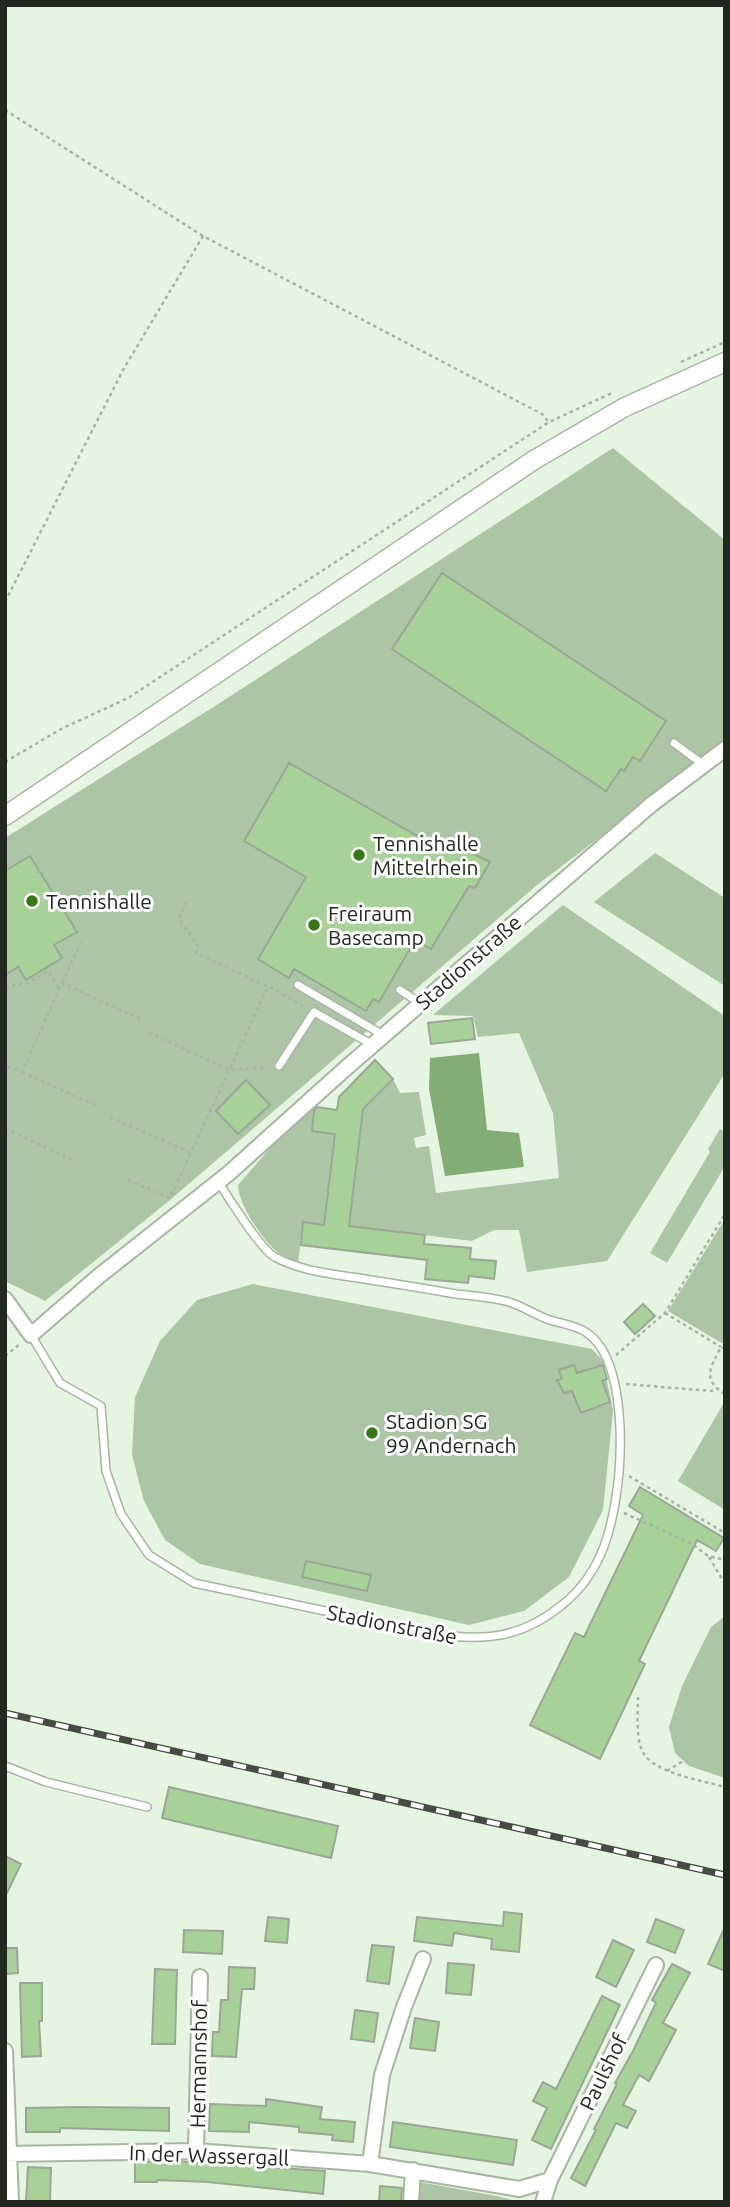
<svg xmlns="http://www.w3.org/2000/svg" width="730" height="2207" font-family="Ubuntu,sans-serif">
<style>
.green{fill:#acc5a4}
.water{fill:#84ac77}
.building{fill:#a8d19a;stroke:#9aa796;stroke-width:2}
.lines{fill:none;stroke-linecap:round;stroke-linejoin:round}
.service-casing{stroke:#a8b5a3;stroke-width:10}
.minor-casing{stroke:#a8b5a3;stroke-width:18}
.tertiary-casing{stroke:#a8b5a3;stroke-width:21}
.path{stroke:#a8b3a4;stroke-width:2.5;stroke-dasharray:3.5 3.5;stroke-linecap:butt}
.service{stroke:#fff;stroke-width:7}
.minor{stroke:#fff;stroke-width:14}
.tertiary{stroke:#fff;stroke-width:18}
.rail-casing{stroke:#464c43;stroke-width:7}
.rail{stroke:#fff;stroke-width:4.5;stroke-dasharray:13;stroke-linecap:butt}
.poi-dot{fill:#367716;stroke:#fff;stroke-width:2.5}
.labels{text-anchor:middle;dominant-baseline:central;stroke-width:6;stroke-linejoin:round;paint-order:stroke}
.poi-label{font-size:21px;fill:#222720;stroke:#fff;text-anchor:start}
.street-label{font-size:21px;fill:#222720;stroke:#fff}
</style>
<rect width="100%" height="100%" fill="#e6f4e2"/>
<path class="green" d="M613,448L725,540V742L537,885L170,1200L45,1301L5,1281V838L215,706Z
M655,853L725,898V986L594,902Z
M563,905L725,1016V1073L607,1261L527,1272L519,1230H494L472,1241L349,1226L363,1109L393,1079L400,1093L419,1092L426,1135L414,1138L416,1148L429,1146L436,1193L559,1178L553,1113L519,1033L478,1037L473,1016L433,1015Z
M314,1107L312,1131L335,1134L324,1225L303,1222L298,1263C291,1259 280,1255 274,1249C260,1236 238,1203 238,1185L278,1139Z
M720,1129L725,1132V1166L667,1263L650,1253L710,1152L708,1149Z
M725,1219V1345L668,1311Z
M253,1284L592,1349L603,1361L613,1411L603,1510L569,1577L524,1611L469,1625L200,1564L165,1540L144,1501L132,1455L135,1397L160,1341L197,1300Z
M725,1401V1510L678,1481Z
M725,1616V1778L689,1766L675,1753L669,1727L682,1686L711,1627Z
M419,2182L497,2196L519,2202H418Z"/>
<path class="water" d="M479,1053L487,1130L519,1133L524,1167L445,1176L429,1089L430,1058Z"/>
<path class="building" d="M442,573L666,721L640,761L633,757L624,771L621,769L606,791L392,649Z
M289,763L442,850L447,841L490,862L475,888L469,886L431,949L415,940L379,1002L373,999L366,1011L294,969L289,978L258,959L306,877L244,841Z
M30,856L77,932L54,945L62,958L26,980L18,967L5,975V871Z
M472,1018L475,1039L431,1044L428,1023Z
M375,1060L393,1079L363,1109L349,1226L425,1235L424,1244L471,1248L470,1259L496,1261L494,1279L469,1276L468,1283L425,1279L427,1260L301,1245L303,1222L324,1225L335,1134L312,1131L314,1110L317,1107L337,1110L339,1097Z
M246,1080L270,1105L238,1134L216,1111Z
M643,1304L655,1316L635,1334L624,1322Z
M574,1365L577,1373L603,1365L607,1379L602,1381L610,1402L581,1413L572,1391L564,1393L557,1380L562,1379L559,1370Z
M640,1487L724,1538L716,1551L697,1540L639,1661L645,1664L600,1759L530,1725L575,1633L584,1637L643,1515L629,1506Z
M306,1561L371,1575L367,1591L302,1577Z
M169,1787L338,1826L331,1858L162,1818Z
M5,1856L21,1864L5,1897Z
M504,1912L522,1914L519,1952L491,1949L492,1939L454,1933L452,1946L414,1941L417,1917L503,1926Z
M268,1917L289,1919L287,1943L265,1941Z
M656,1919L684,1930L675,1953L647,1942Z
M725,1927V1971L708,1964Z
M184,1930L223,1931L222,1954L183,1952Z
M613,1940L634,1950L616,1987L596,1977Z
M372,1945L394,1947L389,1984L367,1981Z
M5,1948H17L18,1973L5,1974Z
M448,1963L474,1965L471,1995L446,1993Z
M672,1964L690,1973L663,2023L676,2030L649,2081L639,2075L623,2105L636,2111L627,2128L616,2123L585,2186L571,2178L596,2130L594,2129L617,2084L615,2083L633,2051L656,2003L652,2000Z
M229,1967L255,1968L254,1989H242L236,2057L212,2056L213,2032H219L221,2000H228Z
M155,1969L177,1970L175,2044H152Z
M20,1983H42V2021H39L41,2056L22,2057Z
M602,1996L620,2005L551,2149L532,2140L547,2108L533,2101L543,2082L556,2089Z
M355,2010L378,2013L374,2042L351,2039Z
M415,2018L439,2022L435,2051L410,2048Z
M266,2099L322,2107L320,2119L355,2122L353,2142L332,2140L333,2135L299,2132V2127L249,2122V2132L209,2131L210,2104L266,2106Z
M78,2107L169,2108V2131L60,2128V2132H26V2108Z
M393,2122L517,2140L513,2165L390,2147Z
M176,2161L325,2171L323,2194L208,2182L157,2180V2182H135V2162Z
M28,2167L51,2168L50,2202H26Z
M380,2186L402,2188L401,2202H379Z"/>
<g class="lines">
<g class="service-casing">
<path id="service" d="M674,743L697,760L702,766
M298,985L383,1035
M400,990L420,1003
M279,1066L314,1012L373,1045
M31,1335L60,1383L101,1406L106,1471L121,1514L149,1555L194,1583L433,1634C483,1641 521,1639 562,1605C604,1572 614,1523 619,1473C622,1436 622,1356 587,1333C576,1325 561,1324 547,1319C534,1314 522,1306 509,1302C492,1297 473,1296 456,1294C421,1288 386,1282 351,1277C325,1273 299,1270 275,1257C262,1251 227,1196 218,1181
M5,1766L46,1782L147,1807"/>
</g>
<g class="minor-casing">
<path id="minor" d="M5,1299L31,1335L99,1276L228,1174L346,1068L652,804L725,749
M5,2051L11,2202
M196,2151L200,1977
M5,2154L196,2151L370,2164L519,2189L550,2180L543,2202
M370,2164L382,2075L404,2007L423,1959
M550,2180L656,1965
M411,2202L413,2170"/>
</g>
<g class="tertiary-casing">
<path id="tertiary" d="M5,816L534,460L625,407L725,362"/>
</g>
<path class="path" d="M5,110L203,236L542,414L548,421
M681,362L725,342
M5,602L123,370L203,236
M5,762L61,729L128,698L549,422L614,392
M186,902L179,919L198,946L196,953L271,988L305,1007
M62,983L83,938
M5,986L26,984L48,971L59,989
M149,1033L230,1070L267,1067
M22,1072L99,1107
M5,1074L8,1067L22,1072L62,983L141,1019
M110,1117L191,1153
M5,1129L76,1161
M128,1180L170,1198L268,987
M665,1313L721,1347
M725,1349L721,1347C711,1367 701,1379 725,1394
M616,1355L665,1313L725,1214
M5,1356L20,1344
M626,1384L711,1391L718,1389
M629,1476L725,1533
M624,1513L691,1543L708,1556L725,1560
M709,1557L725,1584
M638,1697C638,1712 636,1734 641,1748C649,1773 701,1780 725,1787
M667,1771L683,1761"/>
<use href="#service" class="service"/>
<use href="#minor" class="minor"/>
<use href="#tertiary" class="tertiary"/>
<g class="rail-casing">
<path id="rail" d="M5,1713L725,1875"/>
</g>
<use href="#rail" class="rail"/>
</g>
<g class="poi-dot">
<circle cx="359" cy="855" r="7"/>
<circle cx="32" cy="901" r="7"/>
<circle cx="314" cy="925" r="7"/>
<circle cx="372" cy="1433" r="7"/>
</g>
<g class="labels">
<g class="poi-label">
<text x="373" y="843">Tennishalle<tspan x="373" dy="24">Mittelrhein</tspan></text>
<text x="46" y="901">Tennishalle</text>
<text x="328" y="913">Freiraum<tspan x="328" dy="24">Basecamp</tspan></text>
<text x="386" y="1421">Stadion SG<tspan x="386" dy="24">99 Andernach</tspan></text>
</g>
<g class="street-label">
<text transform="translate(468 962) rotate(-41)">Stadionstraße</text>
<text transform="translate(392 1624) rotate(11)">Stadionstraße</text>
<text transform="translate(198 2064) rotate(-89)">Hermannshof</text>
<text transform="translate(603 2072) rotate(-64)">Paulshof</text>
<text transform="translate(209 2155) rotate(2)">In der Wassergall</text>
</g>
</g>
<rect width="730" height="2207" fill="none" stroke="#222720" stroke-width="14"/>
</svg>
